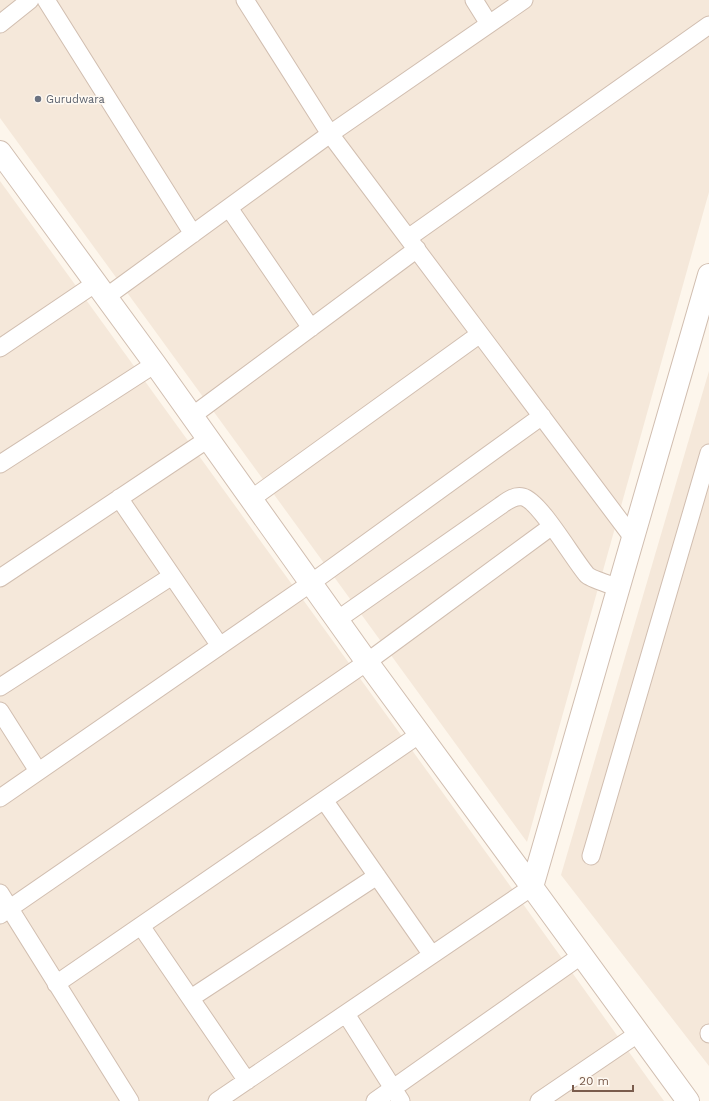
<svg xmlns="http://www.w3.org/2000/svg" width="709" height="1101" font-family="'Work Sans',sans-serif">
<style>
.residential{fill:#f5e8da}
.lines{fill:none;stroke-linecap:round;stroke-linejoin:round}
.minor-casing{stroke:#d1beb0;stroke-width:19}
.tertiary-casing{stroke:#d1beb0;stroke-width:24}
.minor{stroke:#fff;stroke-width:17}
.tertiary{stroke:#fff;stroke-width:22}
.worship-dot{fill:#6b7280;stroke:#fffaf3;stroke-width:1.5}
.labels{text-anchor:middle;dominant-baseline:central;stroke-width:3;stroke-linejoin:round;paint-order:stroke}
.worship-label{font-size:11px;fill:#5b616d;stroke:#fffaf3;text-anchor:start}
</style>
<rect width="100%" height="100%" fill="#fdf6ec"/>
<path class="residential" d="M0,0H709V192L527,842L0,118Z
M0,181L498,869L664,1101H0Z
M709,371V1066L561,875Z"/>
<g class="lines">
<g class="minor-casing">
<path id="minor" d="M46,0L193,234
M245,0L330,134L633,538
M474,0L489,24
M0,24L30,0
M229,208L311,328
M408,238L709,25
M106,297L330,134L524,0
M0,348L96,283
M192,416L417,249
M0,464L155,364
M119,498L220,646
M251,499L480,334
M0,578L208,439
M337,620L500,506C507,501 514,495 523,497C540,501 573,559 587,575C591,579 612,585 618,588
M0,687L172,576
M0,711L38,771
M0,798L311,583L542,416
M324,800L432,955
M591,856L709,453
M0,893L130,1101
M0,915L367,662L552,526
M141,926L247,1081
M56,984L420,734
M191,998L377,876
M346,1014L401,1101
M709,1033V1034
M217,1101L532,887
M375,1101L582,955
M539,1101L639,1033"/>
</g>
<g class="tertiary-casing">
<path id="tertiary" d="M0,152L155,364L367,662L532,887
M688,1101L532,887L709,275"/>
</g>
<use href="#minor" class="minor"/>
<use href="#tertiary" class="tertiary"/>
</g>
<circle class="worship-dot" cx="38" cy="99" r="4"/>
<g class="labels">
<g class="worship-label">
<text x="46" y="99">Gurudwara</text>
</g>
</g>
<path d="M573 1085v6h60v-6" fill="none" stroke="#7a5c4d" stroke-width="2"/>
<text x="579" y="1085" font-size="12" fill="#7a5c4d" stroke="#fffaf3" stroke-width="3" paint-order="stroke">20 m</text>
</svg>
